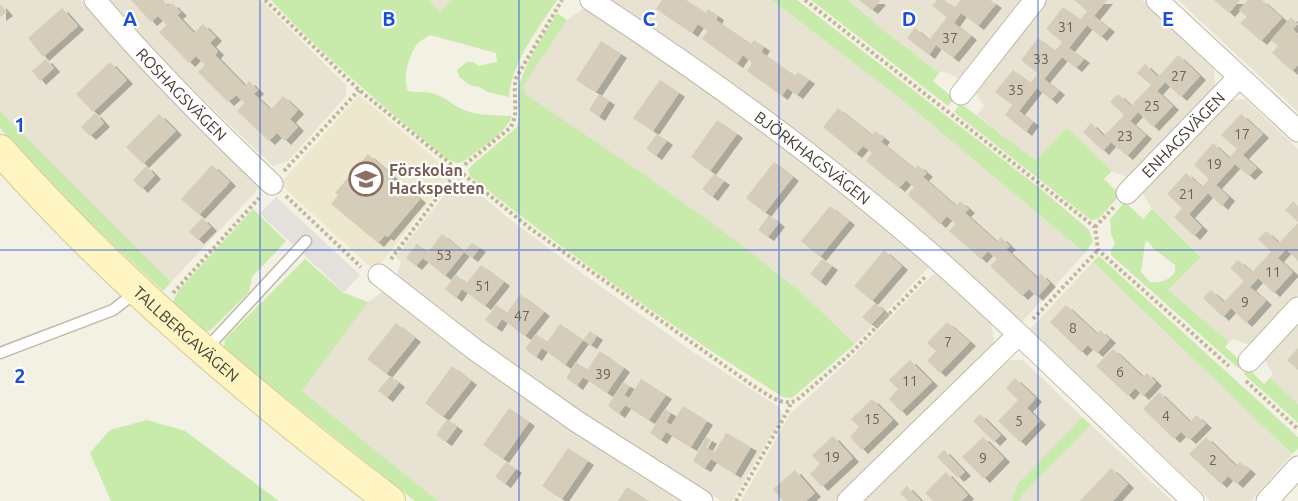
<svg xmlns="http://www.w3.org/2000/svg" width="1298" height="501" font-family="Ubuntu,sans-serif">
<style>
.residential{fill:#e7e2d2}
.education{fill:#ede7cd}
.green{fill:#c8eaab;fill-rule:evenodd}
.parking{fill:#e4e1dd}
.building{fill:#d5cdb9;filter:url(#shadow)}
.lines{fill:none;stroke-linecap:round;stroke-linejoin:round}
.lane-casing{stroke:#bfb9a7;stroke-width:13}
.street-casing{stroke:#bfb9a7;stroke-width:23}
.secondary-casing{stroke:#d6c992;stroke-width:32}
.path{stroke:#c2b697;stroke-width:4;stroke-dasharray:3 3;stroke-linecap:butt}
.lane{stroke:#fff;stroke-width:10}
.street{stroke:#fff;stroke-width:21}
.secondary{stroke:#fff5c3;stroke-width:30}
.grid{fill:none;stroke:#1d4ed8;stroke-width:1.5;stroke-opacity:0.55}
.labels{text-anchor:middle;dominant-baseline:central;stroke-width:4.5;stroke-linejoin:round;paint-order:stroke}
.number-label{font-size:14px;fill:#6a6355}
.street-label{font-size:16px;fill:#464034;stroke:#fff}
.education-label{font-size:16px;font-weight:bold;fill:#785e54;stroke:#fff;text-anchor:start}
.grid-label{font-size:20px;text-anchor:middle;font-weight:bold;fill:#1d4ed8;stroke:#fff;stroke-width:4.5;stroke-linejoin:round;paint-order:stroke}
</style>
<defs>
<filter id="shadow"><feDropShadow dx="6" dy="4" stdDeviation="0" flood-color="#0004"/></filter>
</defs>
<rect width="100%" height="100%" fill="#f3f0e4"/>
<path class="residential" d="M0,0H81L158,86L262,185L171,282L0,111Z
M107,0H261L346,85V96L288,161L273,166L145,44Z
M428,0H453L440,12Z
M606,0H772L906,103L1085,253L1021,323Z
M848,0H1023L961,79L942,71L939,73L883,30Z
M1044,0H1142L1214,69L1215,87L1129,178L1112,171L1067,128L1035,160L977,115L984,106L974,89Z
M1178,0H1298V112Z
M586,7L722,100L819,172L931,265L855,344L805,296L524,94L523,86L567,20Z
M1245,99L1298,149V295L1251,345L1232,339L1229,342L1168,290L1201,256L1152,209L1142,192L1227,100Z
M458,177L507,217L586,276L696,354L779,407L783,415L732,501H721L584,416L493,351L396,277L401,262L396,257Z
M1093,262L1292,454L1251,501H1210L1030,329Z
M933,274L940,275L991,321L994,343L933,406L834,501H741L790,414L850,359Z
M387,289L685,501H438L302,391L368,302Z
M1298,321V404L1270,378L1273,374L1263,358Z
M1007,360H1023L1082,417L1018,485L1012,501H863Z
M1091,425L1172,501H1019L1022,495Z"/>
<path class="education" d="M359,95L452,173L375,271L280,184Z"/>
<path class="green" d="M271,0H428L440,12L453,0H557C538,29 512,61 509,97L488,92L479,87L470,85L460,78L457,70L467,62H474L478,66L497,62L496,53L430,35C427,37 421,40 418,43C409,53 402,79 408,91C416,93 423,91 431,93C444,95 453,106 464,110C479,116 496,115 512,116C504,136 480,148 464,161L458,163L447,159C386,109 325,58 271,0Z
M772,0H797L1041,189L1089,230L1093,241L1085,253L906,103Z
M811,0H848L883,30L939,73L933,81L954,99L948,106Z
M557,13L567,20L523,86L525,94L642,173L740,244L805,296L855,344L792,398L783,397C675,329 570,256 470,176L468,170L471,166L516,128C523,115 516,99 519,86C526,60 544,36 557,13Z
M960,103L1035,160L1067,128L1112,171L1104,179L1120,195L1098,219L1091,220L954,112Z
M0,111L171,282L163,291L87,220L7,136L0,128Z
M1125,202L1143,219L1152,209L1201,257L1168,290L1229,342L1225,347L1243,363L1238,368L1111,255V251L1115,243L1111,234L1110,219ZM1148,241L1154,249L1175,265V272C1169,281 1160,283 1150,282L1141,272L1145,243Z
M253,209L286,241L252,277L249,292L211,330L205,332L173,302L178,291Z
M1099,256L1298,437V449L1292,454L1093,262Z
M305,259L344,293L368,302L302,391L438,501H415L224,349L225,339Z
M1249,369L1264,384L1270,378L1298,404V423L1244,374Z
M1082,417L1091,425L1022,495L1019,501H1012L1017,485Z
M147,420L185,431L279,501H111L90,453L110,430Z"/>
<path class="parking" d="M276,197L360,275L344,292L260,214Z"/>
<path class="building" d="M131,0H163L168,6L172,3L181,12L177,15L194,33L203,24L216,37L210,43L218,51L215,55L245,86L249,81L258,90L254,94L271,110L283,96L298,110L290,119L298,127L285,141L277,133L269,141L237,111L245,103L236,95L228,102L198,72L205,65L196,56L189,63L159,32L167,25L158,16L151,22Z
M662,0H686L706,13L708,9L718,16L716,20L751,44L754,40L764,47L761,52L795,76L798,72L809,80L797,95L787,88L782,96L747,71L752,63L743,55L737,64L702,39L708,31L698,24L692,33L656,9Z
M859,0H878L880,1L872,10Z
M937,0H944L954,8L961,0H990L996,4L978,26L961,13L954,23L971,36L953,58L936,45L929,55L907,38L915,28L929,40L947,17L932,6Z
M1074,0H1107L1094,16L1109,28L1101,37L1087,25L1069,48L1084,59L1076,68L1062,57L1044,79L1059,91L1051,100L1037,88L1019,111L1033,122L1026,132L1005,115L1012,105L995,92L1013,70L1030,83L1038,74L1021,60L1038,38L1055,51L1062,42L1046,29L1063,7L1080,20L1087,11Z
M1214,0H1240L1229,13Z
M1248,0H1262L1282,18L1261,41L1240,23L1247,17L1239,10Z
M0,4L7,12L0,17Z
M62,8L78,26L43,57L28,38Z
M1291,17L1298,24L1293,29L1298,34V65L1292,71L1272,53L1278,46L1271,40Z
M601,41L621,54L596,92L576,80Z
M1178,55L1200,76L1181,97L1165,82L1157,91L1173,106L1153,127L1138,112L1130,121L1146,135L1127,156L1111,142L1103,151L1083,132L1091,123L1104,136L1124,115L1110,102L1118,94L1131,106L1151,85L1137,73L1145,64L1158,77Z
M46,59L54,68L40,81L32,71Z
M110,62L127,80L93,112L76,94Z
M660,80L679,93L653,131L633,118Z
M599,94L609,101L599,117L589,110Z
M838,108L872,135L875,131L884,138L881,142L915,169L918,165L927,173L923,177L956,206L960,201L969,209L965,213L997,242L1001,237L1010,246L1006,249L1037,278L1041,274L1050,283L1037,297L1029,289L1022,296L990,266L997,259L988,251L981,259L949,231L956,224L947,216L940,224L908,195L914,187L906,180L899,188L866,161L872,153L863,146L856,154L823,127Z
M95,113L104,123L90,136L81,127Z
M159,114L176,131L143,164L126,147Z
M1241,114L1263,134L1243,155L1257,168L1249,176L1235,164L1216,185L1229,197L1222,206L1208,193L1189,214L1202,227L1194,236L1174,217L1182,208L1167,194L1186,173L1202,187L1209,179L1194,165L1213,143L1229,158L1237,149L1221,135Z
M717,120L737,134L710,171L691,157Z
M657,134L667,141L656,156L646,149Z
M368,154L394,177L387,184L396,192L403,184L420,199L388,237L385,235L378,243L331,204L338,195L335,193Z
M774,162L793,177L765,213L746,198Z
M212,165L230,182L199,215L181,199Z
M146,166L155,175L142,189L133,180Z
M714,174L724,181L712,197L702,189Z
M1293,201L1298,206V222L1285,210Z
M830,206L849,221L820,257L801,241Z
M769,215L779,223L768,237L758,230Z
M202,218L211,227L198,240L189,232Z
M1298,223V261L1286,249L1278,258L1293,272L1274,293L1258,278L1250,287L1266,301L1246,323L1231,308L1223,317L1203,298L1211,290L1224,302L1244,281L1230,268L1238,260L1252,272L1271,252L1258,239L1266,231L1279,243Z
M442,234L464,252L472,243L480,248L472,258L464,252L445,276L423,258L416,266L406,258L417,244L428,252Z
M884,250L902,266L872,301L854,286Z
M822,259L832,266L820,282L810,274Z
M481,265L504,282L485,306L462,289L456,298L445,289L456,275L467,283Z
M520,294L544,312L525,336L502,319L496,328L485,320L496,305L507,313Z
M875,303L884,311L871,325L862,317Z
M1066,305L1097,334L1100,330L1110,339L1097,353L1088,345L1081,352L1050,322Z
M947,322L970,342L940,373L927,361L936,351L927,343Z
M396,323L415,338L386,374L367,359Z
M560,324L583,340L565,365L542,348L536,357L525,349L536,334L547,342Z
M590,331L597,336L591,345L583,340Z
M1298,348V370L1287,360Z
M1113,349L1143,377L1147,373L1156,382L1143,396L1135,388L1128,396L1096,366Z
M600,351L624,368L607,393L583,377L577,386L566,378L576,362L587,370Z
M910,360L932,382L901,412L889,399L898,389L889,380Z
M452,366L471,381L443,417L425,403Z
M390,376L399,383L387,398L378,391Z
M1015,378L1036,398L1027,408L1040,421L1020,442L998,421L1018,400L1006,388Z
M641,379L666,395L649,420L625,405L619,414L608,406L623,382L630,386L624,395L629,398Z
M1159,392L1190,422L1196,415L1206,424L1190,440L1181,432L1174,439L1143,409Z
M872,399L893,420L862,450L850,437L859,427L851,419Z
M683,406L707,421L691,447L666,432L661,440L650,433L665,409L671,413L666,422L671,425Z
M509,408L529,422L503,459L483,445Z
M980,414L1001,435L994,442L973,421Z
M447,419L457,427L446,442L436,435Z
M726,433L751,447L735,474L711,459L705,468L693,461L706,437L711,440L706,448L715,452Z
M833,436L853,458L822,487L810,474L820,464L812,455Z
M983,437L1004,458L984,479L962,457Z
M1206,437L1236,466L1240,462L1250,470L1237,484L1228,476L1221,484L1189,454Z
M568,448L588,461L562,499L542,486Z
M944,450L965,472L958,478L937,457Z
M506,462L516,469L505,484L495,477Z
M1111,468L1128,484L1113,501H1080Z
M795,470L815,493L806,501H783L773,489Z
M946,472L968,495L961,501H933L925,493Z
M907,486L921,501H908L900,493Z
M627,487L649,501H618Z"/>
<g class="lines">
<g class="lane-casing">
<path id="lane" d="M206,349L306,241
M0,353L113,310L135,293"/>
</g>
<g class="street-casing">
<g id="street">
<path id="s1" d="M95,0C150,65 210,125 272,184"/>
<path id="s2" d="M591,0C712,79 830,165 939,261C1026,338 1108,421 1193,501"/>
<path d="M1157,0L1298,131"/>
<path d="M961,94L1035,0"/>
<path id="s3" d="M1127,193L1239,77"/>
<path d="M379,275L474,349L576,421L702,501"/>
<path d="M1249,361L1298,308"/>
<path d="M848,501L1018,335"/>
<path d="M1267,501L1298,467"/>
</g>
</g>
<g class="secondary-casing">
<g id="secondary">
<path id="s4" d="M0,150C116,281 251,395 390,501"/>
</g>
</g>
<path class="path" d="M265,0L359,90L531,229L752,385C766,393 782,408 797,400L850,354L926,276
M805,0L1095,227L1098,250L1229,366
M284,171L359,90
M286,196L361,267
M1095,227L1114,207
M391,259L457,171L510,128C520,114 512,94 516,78L562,0
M173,293L259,198
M1033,319L1098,250
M1246,381L1298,429
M736,501L786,414L791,403"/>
<use href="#lane" class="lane"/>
<use href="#street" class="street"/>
<use href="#secondary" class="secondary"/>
</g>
<path class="grid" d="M260,0V501M519,0V501M779,0V501M1038,0V501M0,250H1298"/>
<defs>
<g id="school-ring" transform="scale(1.725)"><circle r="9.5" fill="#fff" stroke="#8d6e63" stroke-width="1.5"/><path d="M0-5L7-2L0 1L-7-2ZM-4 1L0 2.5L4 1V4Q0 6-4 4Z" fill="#8d6e63"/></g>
</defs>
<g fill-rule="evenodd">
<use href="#school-ring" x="366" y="179"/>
</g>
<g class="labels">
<g class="number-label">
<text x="1066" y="27">31</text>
<text x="950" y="38">37</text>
<text x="1041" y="59">33</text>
<text x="1179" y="76">27</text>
<text x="1016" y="90">35</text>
<text x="1152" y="106">25</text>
<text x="1242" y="134">17</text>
<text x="1125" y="136">23</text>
<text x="1214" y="164">19</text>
<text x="1187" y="194">21</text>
<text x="444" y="255">53</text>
<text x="1273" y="272">11</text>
<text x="483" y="286">51</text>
<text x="1245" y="302">9</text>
<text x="522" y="316">47</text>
<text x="1073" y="328">8</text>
<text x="948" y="342">7</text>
<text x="1120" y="372">6</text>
<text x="603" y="374">39</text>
<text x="910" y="381">11</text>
<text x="1166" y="416">4</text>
<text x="872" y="419">15</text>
<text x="1019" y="421">5</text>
<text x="832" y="457">19</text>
<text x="983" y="458">9</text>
<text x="1213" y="460">2</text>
</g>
<g class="street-label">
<text stroke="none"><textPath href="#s1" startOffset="128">ROSHAGSVÄGEN</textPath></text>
<text stroke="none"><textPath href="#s3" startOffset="81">ENHAGSVÄGEN</textPath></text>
<text stroke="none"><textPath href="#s2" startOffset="272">BJÖRKHAGSVÄGEN</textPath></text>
<text stroke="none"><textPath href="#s4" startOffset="262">TALLBERGAVÄGEN</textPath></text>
</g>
<g class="education-label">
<text x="389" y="170">Förskolan<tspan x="389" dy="18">Hackspetten</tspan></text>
</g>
</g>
<g class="grid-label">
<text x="130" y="26">A</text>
<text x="389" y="26">B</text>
<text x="649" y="26">C</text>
<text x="909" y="26">D</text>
<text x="1168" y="26">E</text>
<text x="20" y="132">1</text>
<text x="20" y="383">2</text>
</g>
</svg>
